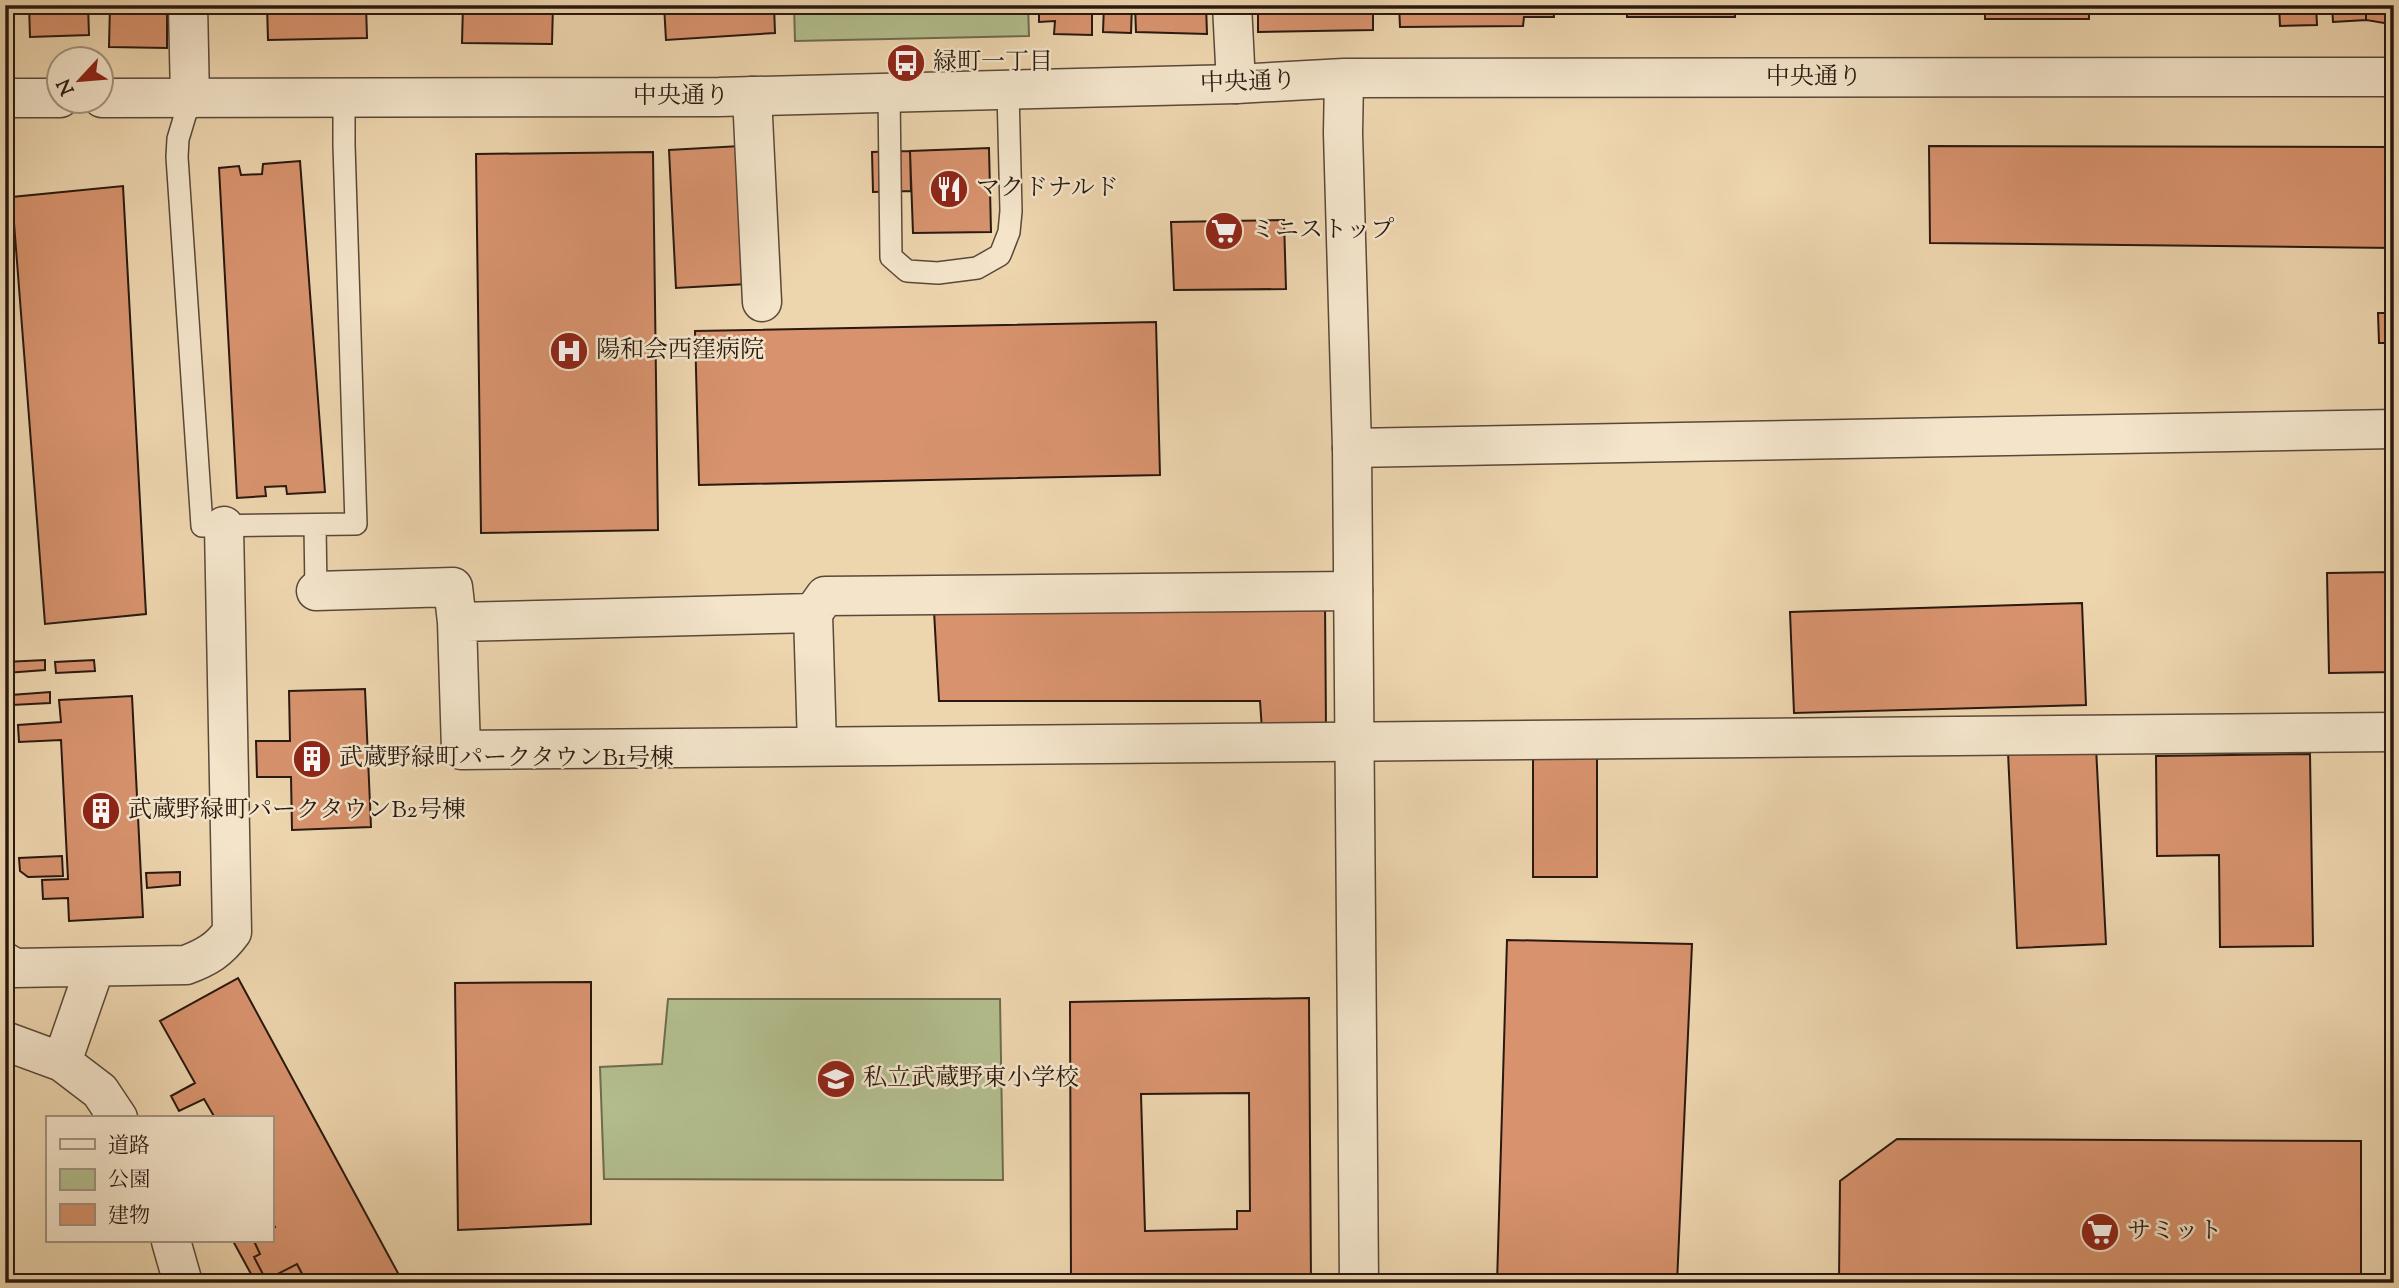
<svg xmlns="http://www.w3.org/2000/svg" width="2399" height="1288" font-family="'Sorts Mill Goudy','Noto Serif JP',serif">
<style>
.green{fill:#b3be8e;stroke:#6e6c4f;stroke-width:2}
.building{fill:#d8936e;stroke:#291910;stroke-width:2;fill-rule:evenodd}
.lines{fill:none;stroke-linecap:round;stroke-linejoin:round}
.service-casing{stroke:#5a4838;stroke-width:24}
.minor-casing{stroke:#5a4838;stroke-width:41}
.tertiary-casing{stroke:#5a4838;stroke-width:41}
.service{stroke:#f3e4ca;stroke-width:21}
.minor{stroke:#f3e4ca;stroke-width:38}
.tertiary{stroke:#f3e4ca;stroke-width:38}
.labels{text-anchor:middle;dominant-baseline:central;stroke-width:5;stroke-linejoin:round;paint-order:stroke}
.poi-label{font-size:24px;fill:#291910;stroke:#f3e4ca;text-anchor:start}
.street-label{font-size:24px;fill:#291910;stroke:#f3e4ca}
</style>
<rect width="100%" height="100%" fill="#edd5ae"/>
<filter id="stains"><feTurbulence type="fractalNoise" baseFrequency=".00286" numOctaves="4"/><feColorMatrix values="0 0 0 0 .2 0 0 0 0 .09 0 0 0 0 .02 0 0 0 .5 -.17"/></filter>
<radialGradient id="worn" r=".72"><stop offset=".6" stop-color="#630" stop-opacity="0"/><stop offset="1" stop-color="#630" stop-opacity=".3"/></radialGradient>
<path class="green" d="M794,5H1028L1029,36L795,41Z
M668,999H1000L1003,1180L604,1179L600,1067L662,1064Z"/>
<path class="building" d="M5,5H13V19H5Z
M29,5H88L89,35L30,37Z
M110,5H167V48L109,47Z
M267,5H366L367,38L268,40Z
M463,5H553L552,44L462,43Z
M664,5H774L775,33L666,40Z
M1039,5H1092V35L1054,34L1055,21L1039,22Z
M1104,5H1132L1131,33L1103,32Z
M1135,5H1206L1207,34L1136,32Z
M1258,5H1373V30L1258,32Z
M1399,5H1553L1554,17H1524L1523,26L1400,27Z
M1627,5H1735V17H1627Z
M1985,5H2089V19H1985Z
M2279,5H2316L2317,25L2280,26Z
M2332,5H2366V20L2333,22Z
M2366,5H2394V22L2390,24L2366,20Z
M740,146L747,284L676,288L669,150Z
M1929,146L2394,147V248L1930,243Z
M989,148L991,232L913,233L910,151Z
M910,151L911,191L873,192L872,152Z
M653,152L658,530L481,533L476,154Z
M300,161L325,492L287,494L286,486L265,487L266,496L237,498L219,168L239,166L241,175L262,174L263,164Z
M123,186L146,614L45,624L12,197Z
M1284,220L1286,289L1174,290L1171,222Z
M2389,297H2394V343H2379L2378,313H2389Z
M1156,322L1160,475L699,485L695,331Z
M2394,572V672L2329,673L2327,573Z
M1325,602L1326,728L1262,730L1260,701H939L934,611Z
M2082,603L2086,705L1794,713L1790,612Z
M45,660V670L6,673L5,662Z
M94,660L95,671L56,673L55,662Z
M365,689L371,827L292,830L291,777H257L256,741H290L289,691Z
M50,692V703L12,705L11,695Z
M132,696L143,917L69,921L68,898L43,899L42,880L68,879L61,740L19,742L18,725L61,722L59,700Z
M2096,747L2106,944L2017,948L2008,752Z
M1597,751V877H1533V752Z
M2310,754L2313,946L2220,947L2219,855L2157,856L2156,756Z
M62,856L63,876L28,877L20,871L19,858Z
M180,872V885L147,888L146,873Z
M1507,940L1692,944L1677,1283H1497Z
M238,978L399,1275L383,1283H307L297,1264L266,1280L254,1257L260,1254L254,1241H271V1229L275,1227L271,1220V1118H215L204,1099L179,1111L171,1096L195,1083L160,1021Z
M591,982V1224L458,1230L455,983Z
M1309,998L1311,1283H1071L1070,1002ZM1249,1093L1250,1211H1237V1229L1145,1231L1141,1094Z
M1897,1139L2361,1141V1283H1839L1840,1181Z
M233,1241H254L260,1254L254,1257L266,1280L297,1264L302,1274L285,1283H256Z"/>
<g class="lines">
<g class="service-casing">
<path id="service" d="M889,93L891,257L907,271L938,273L977,268L1000,255L1009,232L1011,211L1008,91
M190,99L178,139L177,157L202,526L356,524L344,145V98
M315,525L316,591"/>
</g>
<g class="minor-casing">
<path id="minor" d="M188,5L190,99
M1232,5L1236,84
M752,96L762,302
M1352,448L2394,429
M316,591L453,587L457,622L461,750L2394,732
M457,622L813,613
M817,746L813,613L825,596L1353,591
M5,962L15,968L186,965C207,957 219,950 232,932L224,526
M5,1041L62,1062L100,1091L118,1118
M62,1062L95,967
M171,1241L183,1283"/>
</g>
<g class="tertiary-casing">
<path id="tertiary" d="M1344,78L1343,133L1352,448L1359,1283
M5,98H60
M102,98L719,97L1236,84L1344,78L2394,77"/>
</g>
<use href="#service" class="service"/>
<use href="#minor" class="minor"/>
<use href="#tertiary" class="tertiary"/>
</g>
<defs>
<g id="bus-disc" transform="scale(2.0125)"><circle r="9.5" fill="#8f2418" stroke="#f3e4ca"/><path d="M-5-6H5V4H4V6H2V4H-2V6H-4V4H-5ZM-3.5-4V0h7V-4ZM-3.5 1.2v1.5H-2V1.2ZM2 1.2v1.5H3.5V1.2Z" fill="#fff"/></g>
<g id="restaurant-disc" transform="scale(2.0125)"><circle r="9.5" fill="#8f2418" stroke="#f3e4ca"/><path d="M-5-6h1v4h1v-4h1v4h1v-4h1v5L-1.5 .5V6h-2V.5L-5-1ZM5-6V6H3V1.5H1.5Q1.5-4 5-6Z" fill="#fff"/></g>
<g id="supermarket-disc" transform="scale(2.0125)"><circle r="9.5" fill="#8f2418" stroke="#f3e4ca"/><path d="M-6-5.5h2.5l.6 2H6L4.5 2H-2.5L-4.4-4H-6ZM-1.5 3.2a1.3 1.3 0 1 0 .1 0ZM3 3.2a1.3 1.3 0 1 0 .1 0Z" fill="#fff"/></g>
<g id="hospital-disc" transform="scale(2.0125)"><circle r="9.5" fill="#8f2418" stroke="#f3e4ca"/><path d="M-5-5h3v3.5h4V-5h3V5h-3V1.5h-4V5h-3Z" fill="#fff"/></g>
<g id="building-disc" transform="scale(2.0125)"><circle r="9.5" fill="#8f2418" stroke="#f3e4ca"/><path d="M-4-6H4V6H1V3H-1V6H-4ZM-2.5-4.3h1.7v1.8h-1.7ZM.8-4.3h1.7v1.8H.8ZM-2.5-1h1.7V.8h-1.7ZM.8-1h1.7V.8H.8Z" fill="#fff"/></g>
<g id="school-disc" transform="scale(2.0125)"><circle r="9.5" fill="#8f2418" stroke="#f3e4ca"/><path d="M0-5L7-2L0 1L-7-2ZM-4 1L0 2.5L4 1V4Q0 6-4 4Z" fill="#fff"/></g>
</defs>
<g fill-rule="evenodd">
<use href="#bus-disc" x="906" y="63"/>
<use href="#restaurant-disc" x="949" y="189"/>
<use href="#supermarket-disc" x="1224" y="231"/>
<use href="#hospital-disc" x="569" y="351"/>
<use href="#building-disc" x="312" y="759"/>
<use href="#building-disc" x="101" y="811"/>
<use href="#school-disc" x="836" y="1079"/>
<use href="#supermarket-disc" x="2100" y="1232"/>
</g>
<g class="labels">
<g class="poi-label">
<text x="933" y="63">緑町一丁目</text>
<text x="976" y="189">マクドナルド</text>
<text x="1251" y="231">ミニストップ</text>
<text x="596" y="351">陽和会西窪病院</text>
<text x="339" y="759">武蔵野緑町パークタウンB1号棟</text>
<text x="128" y="811">武蔵野緑町パークタウンB2号棟</text>
<text x="863" y="1079">私立武蔵野東小学校</text>
<text x="2127" y="1232">サミット</text>
</g>
<g class="street-label">
<text x="1814" y="78">中央通り</text>
<text transform="translate(1248 83) rotate(-2)">中央通り</text>
<text x="681" y="97">中央通り</text>
</g>
</g>
<rect width="2399" height="1288" fill="none" stroke="#edd5ae" stroke-width="28"/>
<rect x="7" y="7" width="2385" height="1274" fill="none" stroke="#291910" stroke-width="3.5"/>
<rect x="14" y="14" width="2371" height="1260" fill="none" stroke="#291910" stroke-width="2"/>
<rect x="46" y="1116" width="228" height="126" fill="#f3e4ca" stroke="#a29380" stroke-width="2"/>
<rect x="60" y="1139" width="35" height="10" fill="#f3e4ca" stroke="#a29380" stroke-width="2"/>
<text x="108" y="1152" font-size="21" fill="#291910">道路</text>
<rect x="60" y="1169" width="35" height="21" fill="#b3be8e" stroke="#a29380" stroke-width="2"/>
<text x="108" y="1186" font-size="21" fill="#291910">公園</text>
<rect x="60" y="1204" width="35" height="21" fill="#d8936e" stroke="#a29380" stroke-width="2"/>
<text x="108" y="1222" font-size="21" fill="#291910">建物</text>
<g transform="translate(80 80) rotate(244)"><circle r="33" fill="#f3e4ca" stroke="#a29380" stroke-width="2"/>
<path d="M0-5L12 26L0 18L-12 26Z" fill="#8f2418"/>
<text y="-10" font-size="19" font-weight="bold" text-anchor="middle" fill="#291910">N</text>
</g>
<rect width="100%" height="100%" filter="url(#stains)"/>
<rect width="100%" height="100%" fill="url(#worn)"/>
</svg>
